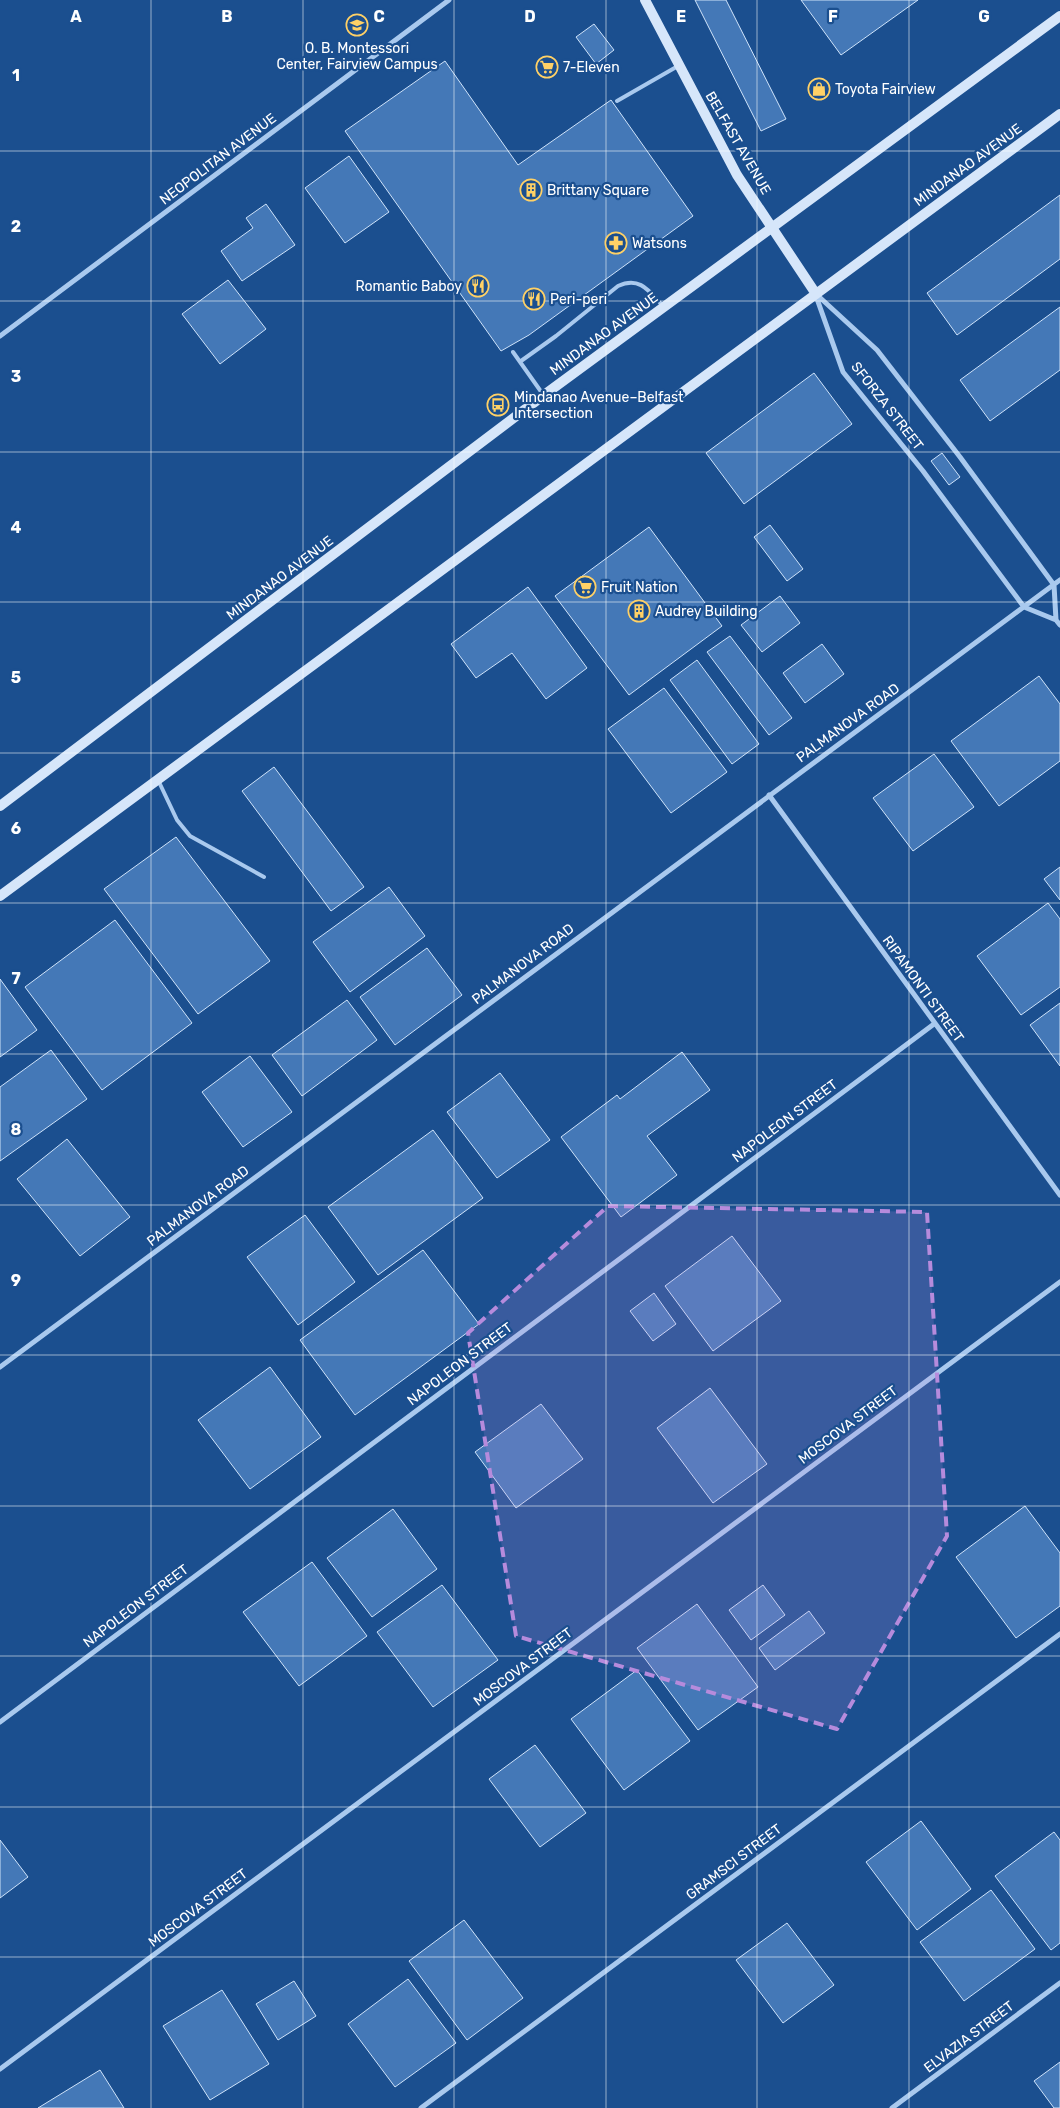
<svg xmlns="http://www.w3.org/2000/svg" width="1060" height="2108" font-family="Rubik,sans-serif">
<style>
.building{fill:#4478b7;stroke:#cfe3fa}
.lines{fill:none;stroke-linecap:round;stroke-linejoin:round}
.lane{stroke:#a9c9ee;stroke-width:4}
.street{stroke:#a9c9ee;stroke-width:5}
.secondary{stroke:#d6e6fa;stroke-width:10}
.marked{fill:#b68bdc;fill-opacity:0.2;stroke:#b68bdc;stroke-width:4;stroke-dasharray:10 6;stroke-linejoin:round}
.grid{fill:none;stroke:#fff;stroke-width:1;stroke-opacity:0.55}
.labels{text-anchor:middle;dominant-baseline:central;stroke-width:4.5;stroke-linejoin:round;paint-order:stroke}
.poi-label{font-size:14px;fill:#fff;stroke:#1b4f8f;text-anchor:start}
.street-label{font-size:14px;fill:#fff;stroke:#1b4f8f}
.grid-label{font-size:16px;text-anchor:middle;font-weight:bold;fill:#fff;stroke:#1b4f8f;stroke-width:4.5;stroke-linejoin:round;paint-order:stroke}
</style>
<rect width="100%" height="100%" fill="#1b4f8f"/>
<path class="building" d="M695,0H726L786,119L761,131Z
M801,0H918L841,55Z
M594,24L614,50L596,64L576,37Z
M445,61L518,165L611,100L693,216L529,335L501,351L345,131Z
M349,156L389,212L345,243L305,188Z
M1060,195V259L957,335L927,293Z
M266,204L295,245L242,281L221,251L253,228L246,218Z
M228,280L266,329L220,364L182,314Z
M1060,307V370L990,421L960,380Z
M814,373L852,424L744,504L706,453Z
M942,453L960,477L949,485L931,461Z
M770,525L803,569L787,581L754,537Z
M649,527L722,626L629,695L555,596Z
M528,587L587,668L546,699L512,653L476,678L451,644Z
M780,596L800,623L762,652L741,625Z
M730,636L792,718L769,735L707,652Z
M822,644L844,674L805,703L783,673Z
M697,660L759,744L732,764L670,680Z
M1039,676L1060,704V761L999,806L951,741Z
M664,688L727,772L671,813L608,729Z
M934,754L974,807L913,851L873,798Z
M274,767L364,887L331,911L242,791Z
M176,837L270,961L198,1014L104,889Z
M1060,867V900L1044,879Z
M389,887L425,936L350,992L313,942Z
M1048,903L1060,919V987L1021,1015L977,956Z
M115,920L192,1023L102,1090L25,987Z
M427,948L462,995L395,1045L360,997Z
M0,979L37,1030L0,1057Z
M347,1000L377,1040L302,1096L272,1055Z
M1060,1003V1066L1030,1025Z
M51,1050L87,1099L0,1161V1087Z
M682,1052L710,1090L647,1136L677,1175L621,1217L561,1137L617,1095L620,1099Z
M250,1056L292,1112L243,1147L202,1092Z
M500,1073L550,1140L497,1178L447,1112Z
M433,1130L483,1198L378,1275L328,1207Z
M67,1139L130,1217L80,1256L17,1179Z
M305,1215L355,1282L298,1325L247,1257Z
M732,1236L781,1301L713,1351L665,1286Z
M423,1250L479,1324L355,1415L300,1340Z
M654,1293L676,1324L653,1341L630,1311Z
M270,1367L321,1437L250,1489L198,1420Z
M710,1388L767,1464L713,1503L657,1428Z
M541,1404L583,1459L516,1508L475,1452Z
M1025,1506L1060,1553V1606L1016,1638L956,1557Z
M393,1509L437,1569L372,1617L327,1558Z
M312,1562L367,1636L299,1686L243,1612Z
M442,1585L498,1660L433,1707L377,1632Z
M763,1585L785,1615L751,1640L729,1610Z
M697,1604L758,1687L698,1730L637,1648Z
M809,1611L825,1633L775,1670L759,1648Z
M637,1670L690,1741L624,1790L571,1719Z
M535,1745L586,1813L540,1847L489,1779Z
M921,1821L971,1889L917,1930L866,1862Z
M1054,1832L1060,1840V1943L1051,1950L995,1876Z
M0,1840L28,1877L0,1898Z
M991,1890L1035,1949L964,2001L920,1942Z
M464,1920L523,1998L467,2040L409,1961Z
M787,1923L834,1985L783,2023L736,1960Z
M408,1979L456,2043L395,2087L348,2024Z
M294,1981L316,2016L278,2040L256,2004Z
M222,1990L269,2064L210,2100L163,2026Z
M1060,2062V2108H1054L1034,2081Z
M100,2070L124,2108H38Z"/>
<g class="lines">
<path class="lane" d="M617,101L678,66
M513,352L542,393
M521,361L556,336L618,286C640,276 649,291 663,306
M159,782L177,820L190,836L264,877"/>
<path class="street" d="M816,294L877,350L960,457L1054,585L1056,620L1060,625
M816,296L843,372L923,471L1024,607L1056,620
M0,336L449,0
M769,795L1060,1195
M0,1367L1060,580
M0,1722L934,1024
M0,2069L1060,1282
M421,2108L1060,1634
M892,2108L1060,1983"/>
<path class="secondary" d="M645,0L737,175L816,294
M0,806L544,395L1060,16
M0,896L1060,114"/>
</g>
<path class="marked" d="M608,1206L927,1212L947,1536L837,1729L516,1636L468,1333Z"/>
<path class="grid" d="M151,0V2108M303,0V2108M454,0V2108M606,0V2108M757,0V2108M909,0V2108M0,151H1060M0,301H1060M0,452H1060M0,602H1060M0,753H1060M0,903H1060M0,1054H1060M0,1205H1060M0,1355H1060M0,1506H1060M0,1656H1060M0,1807H1060M0,1957H1060"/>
<defs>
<g id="school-ring" transform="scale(1.125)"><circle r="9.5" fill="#1b4f8f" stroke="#ffd166" stroke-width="1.5"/><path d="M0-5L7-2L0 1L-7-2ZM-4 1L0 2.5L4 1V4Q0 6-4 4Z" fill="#ffd166"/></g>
<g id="supermarket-ring" transform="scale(1.125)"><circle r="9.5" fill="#1b4f8f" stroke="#ffd166" stroke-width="1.5"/><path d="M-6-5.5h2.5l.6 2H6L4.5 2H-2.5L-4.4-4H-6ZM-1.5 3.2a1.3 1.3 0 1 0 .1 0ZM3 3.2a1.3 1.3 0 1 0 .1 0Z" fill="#ffd166"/></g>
<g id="shop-ring" transform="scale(1.125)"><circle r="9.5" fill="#1b4f8f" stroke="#ffd166" stroke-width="1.5"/><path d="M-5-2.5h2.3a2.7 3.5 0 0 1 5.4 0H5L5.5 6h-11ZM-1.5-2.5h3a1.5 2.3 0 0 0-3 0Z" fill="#ffd166"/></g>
<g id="building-ring" transform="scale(1.125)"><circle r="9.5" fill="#1b4f8f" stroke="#ffd166" stroke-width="1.5"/><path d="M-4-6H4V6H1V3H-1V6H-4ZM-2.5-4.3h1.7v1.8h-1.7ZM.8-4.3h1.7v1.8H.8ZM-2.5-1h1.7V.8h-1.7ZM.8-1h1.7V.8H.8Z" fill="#ffd166"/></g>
<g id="pharmacy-ring" transform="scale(1.125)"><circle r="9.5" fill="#1b4f8f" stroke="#ffd166" stroke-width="1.5"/><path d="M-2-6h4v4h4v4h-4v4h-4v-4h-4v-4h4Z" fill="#ffd166"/></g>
<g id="restaurant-ring" transform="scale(1.125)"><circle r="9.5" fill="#1b4f8f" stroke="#ffd166" stroke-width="1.5"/><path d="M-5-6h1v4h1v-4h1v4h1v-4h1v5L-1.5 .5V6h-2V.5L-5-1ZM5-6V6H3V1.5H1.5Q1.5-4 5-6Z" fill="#ffd166"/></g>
<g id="bus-ring" transform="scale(1.125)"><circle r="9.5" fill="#1b4f8f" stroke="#ffd166" stroke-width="1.5"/><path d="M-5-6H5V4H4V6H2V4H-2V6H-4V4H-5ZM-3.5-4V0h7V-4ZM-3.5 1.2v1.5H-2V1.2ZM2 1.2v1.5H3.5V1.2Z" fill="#ffd166"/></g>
</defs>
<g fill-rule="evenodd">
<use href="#school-ring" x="357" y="25"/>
<use href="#supermarket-ring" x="547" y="67"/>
<use href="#shop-ring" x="819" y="89"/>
<use href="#building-ring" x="531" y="190"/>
<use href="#pharmacy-ring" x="616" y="243"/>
<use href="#restaurant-ring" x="478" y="286"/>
<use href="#restaurant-ring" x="534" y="299"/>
<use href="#bus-ring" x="498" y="405"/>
<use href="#supermarket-ring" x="585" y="587"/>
<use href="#building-ring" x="639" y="611"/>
</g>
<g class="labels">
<g class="poi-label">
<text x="357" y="48" text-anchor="middle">O. B. Montessori<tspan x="357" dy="16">Center, Fairview Campus</tspan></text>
<text x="563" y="67">7-Eleven</text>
<text x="835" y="89">Toyota Fairview</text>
<text x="547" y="190">Brittany Square</text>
<text x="632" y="243">Watsons</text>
<text x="462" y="286" text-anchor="end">Romantic Baboy</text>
<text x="550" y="299">Peri-peri</text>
<text x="514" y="397">Mindanao Avenue–Belfast<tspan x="514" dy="16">Intersection</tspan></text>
<text x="601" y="587">Fruit Nation</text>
<text x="655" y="611">Audrey Building</text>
</g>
<g class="street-label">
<text transform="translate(738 143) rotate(60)">BELFAST AVENUE</text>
<text transform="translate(218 159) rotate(-37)">NEOPOLITAN AVENUE</text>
<text transform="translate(968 165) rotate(-36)">MINDANAO AVENUE</text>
<text transform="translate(604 334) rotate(-36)">MINDANAO AVENUE</text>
<text transform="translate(887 406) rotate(52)">SFORZA STREET</text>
<text transform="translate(280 578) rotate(-37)">MINDANAO AVENUE</text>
<text transform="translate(848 723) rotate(-36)">PALMANOVA ROAD</text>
<text transform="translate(523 964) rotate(-37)">PALMANOVA ROAD</text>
<text transform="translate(923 989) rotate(54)">RIPAMONTI STREET</text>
<text transform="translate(785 1121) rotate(-37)">NAPOLEON STREET</text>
<text transform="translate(198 1206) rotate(-37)">PALMANOVA ROAD</text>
<text transform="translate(460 1364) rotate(-37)">NAPOLEON STREET</text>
<text transform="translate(848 1425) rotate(-37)">MOSCOVA STREET</text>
<text transform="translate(136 1606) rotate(-37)">NAPOLEON STREET</text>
<text transform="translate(523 1667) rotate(-37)">MOSCOVA STREET</text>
<text transform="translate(734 1862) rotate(-37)">GRAMSCI STREET</text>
<text transform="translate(198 1908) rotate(-37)">MOSCOVA STREET</text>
<text transform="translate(969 2037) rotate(-37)">ELVAZIA STREET</text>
</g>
</g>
<g class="grid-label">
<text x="76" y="22">A</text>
<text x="227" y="22">B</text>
<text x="379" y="22">C</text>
<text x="530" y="22">D</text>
<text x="681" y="22">E</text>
<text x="833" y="22">F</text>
<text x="984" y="22">G</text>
<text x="16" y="81">1</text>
<text x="16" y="232">2</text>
<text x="16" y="382">3</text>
<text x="16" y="533">4</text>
<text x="16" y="683">5</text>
<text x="16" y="834">6</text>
<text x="16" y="984">7</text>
<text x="16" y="1135">8</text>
<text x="16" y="1286">9</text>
</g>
</svg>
